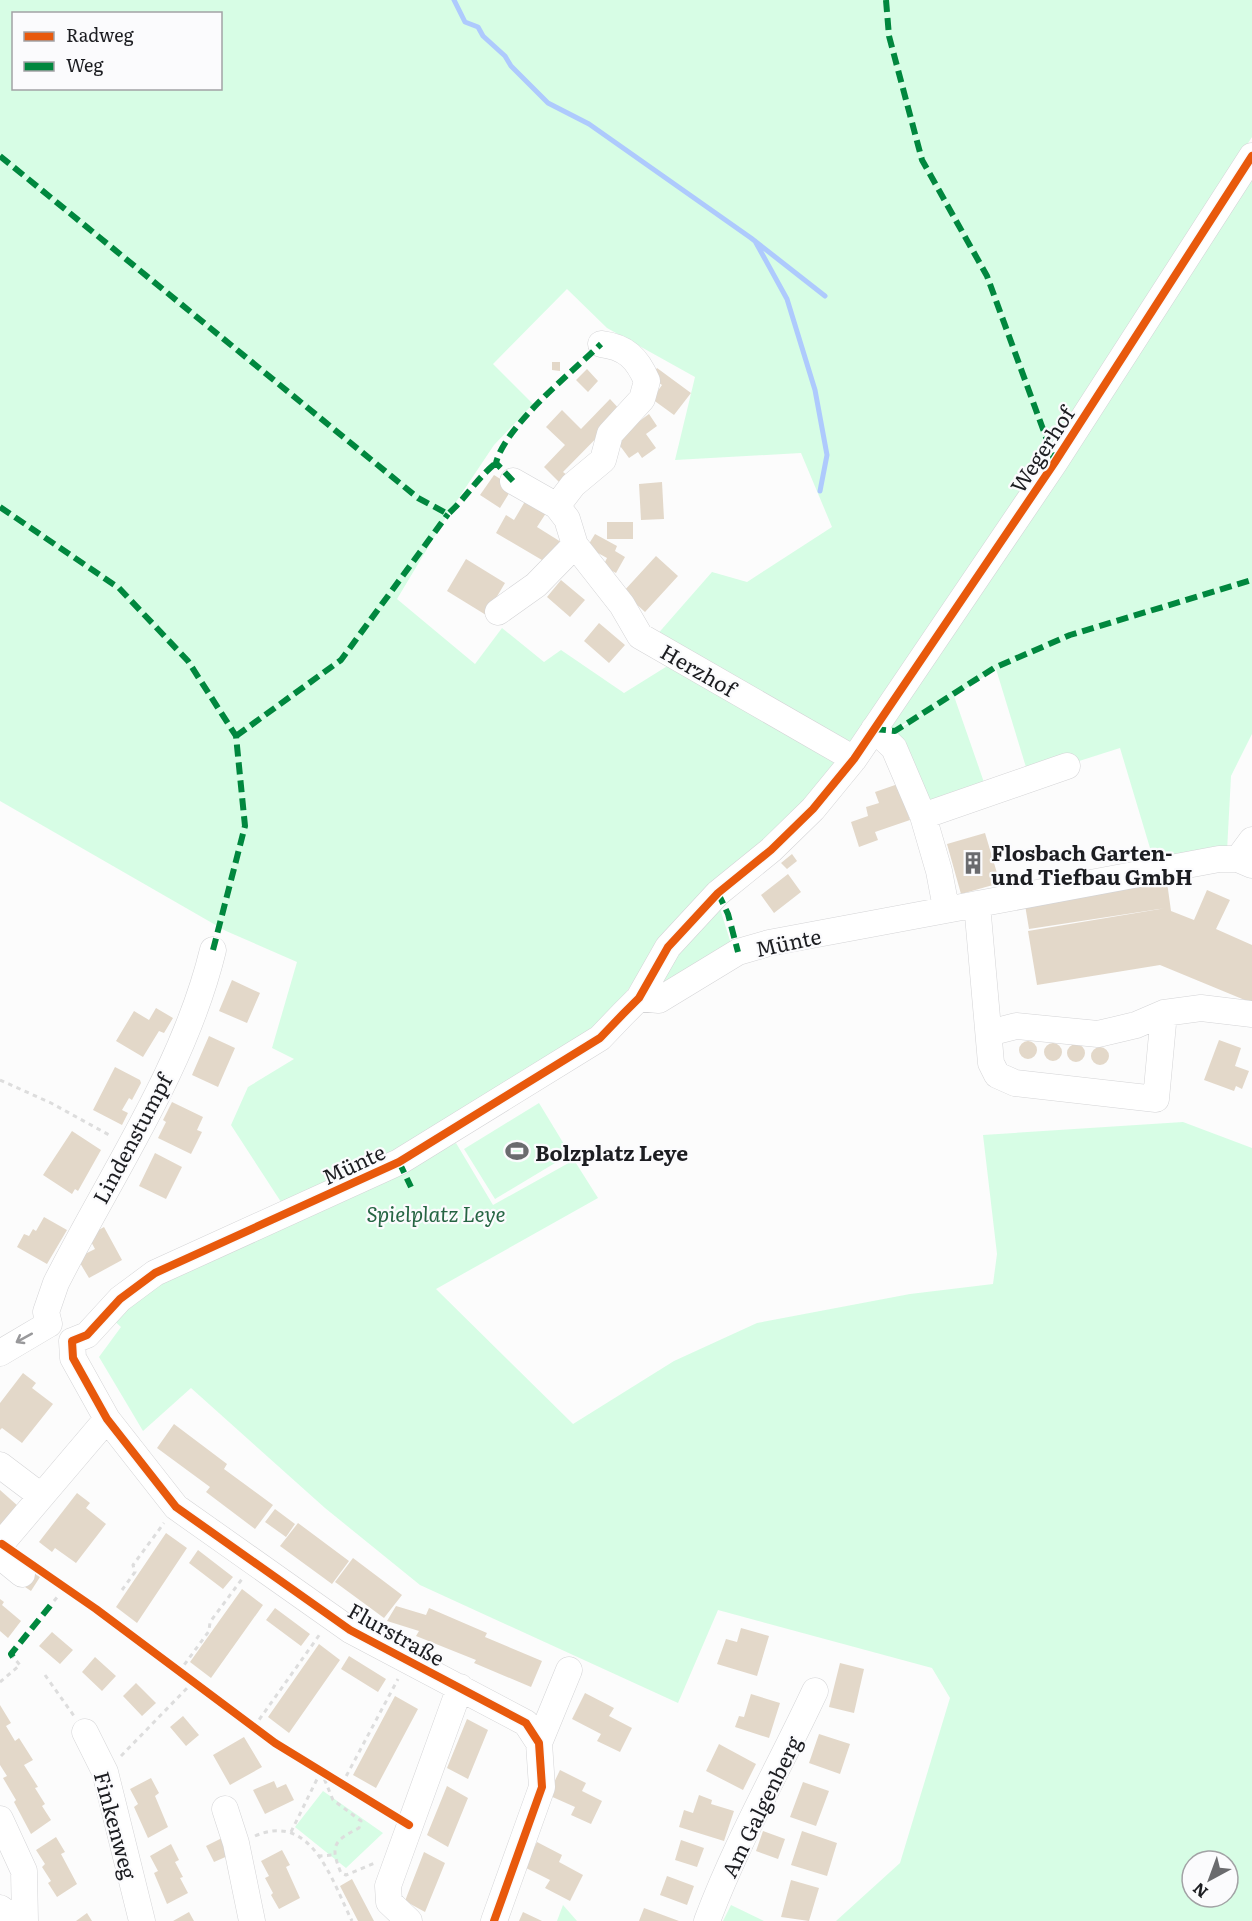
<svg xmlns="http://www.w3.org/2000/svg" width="1252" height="1921" font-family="Literata,serif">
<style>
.green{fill:#d7fde5;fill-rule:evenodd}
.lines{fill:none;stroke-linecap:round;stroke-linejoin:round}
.stream{stroke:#aecafd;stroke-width:5}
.building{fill:#e3d8c9}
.minor-casing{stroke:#d4d4d6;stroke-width:27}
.path{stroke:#ddd;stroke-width:3;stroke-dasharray:4.5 4.5;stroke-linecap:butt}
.minor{stroke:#fff;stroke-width:26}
.quiet{stroke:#00873e;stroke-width:6;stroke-dasharray:12 6;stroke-linecap:butt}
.cycleway-casing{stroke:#fbfbfd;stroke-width:11}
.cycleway{stroke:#e8590c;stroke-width:8}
.oneway{stroke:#99999b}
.labels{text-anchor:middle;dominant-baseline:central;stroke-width:4.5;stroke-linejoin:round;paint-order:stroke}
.street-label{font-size:21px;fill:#1c1d21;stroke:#fbfbfd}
.poi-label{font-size:21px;font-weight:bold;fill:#1c1d21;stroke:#fbfbfd;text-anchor:start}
.park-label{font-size:21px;font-style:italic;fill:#266543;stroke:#fbfbfd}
</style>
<rect width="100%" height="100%" fill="#fcfcfc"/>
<path class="green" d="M0,0H1252V137L1065,432L856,741L789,824L652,956L609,1016L598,1027L432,1135L283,1205L231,1125L248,1087L294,1059L272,1048L297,962L226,931L0,801ZM14,14H220V88H14ZM567,289L607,328L695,377L675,460L801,453L832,527L747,582L712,572L648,645L669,665L624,693L561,650L544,662L502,628L475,664L397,599L448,514L494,445L533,404L493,364Z
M1252,170V734L1231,776L1227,851L1156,868L1120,748L1029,777L996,669L954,696L987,791L925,813L894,732L931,709L893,730L888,719Z
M718,902L732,947L672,990L654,986Z
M539,1103L570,1154L495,1199L464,1149Z
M1183,1122L1252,1148V1921H836L900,1863L950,1698L932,1668L718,1610L678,1703L420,1585L325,1508L191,1388L143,1431L99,1357L121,1327L111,1318L131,1298L456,1143L493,1205L574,1160L598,1198L436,1289L573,1424L674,1361L757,1323L910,1294L993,1284L997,1254L983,1135ZM1192,1861H1228V1897H1192Z
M323,1791L383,1833L346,1868L295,1827Z
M563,1905L577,1921H557Z
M731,1905L764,1921H723Z"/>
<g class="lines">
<path class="stream" d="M454,0L465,22L478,27L483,36L505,56L511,66L548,103L589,124L751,238L825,296
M755,241L787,299L815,390L827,455L820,491"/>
</g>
<path class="building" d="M552,362H560V371L552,370Z
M657,368L691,393L674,415L652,399L662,385L650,377Z
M587,369L598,381L588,392L576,380Z
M610,399L622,412L563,472L567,475L560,483L544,467L565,445L546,427L562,410L581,429Z
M649,414L657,426L646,434L656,448L642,458L638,452L629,458L615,439Z
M494,475L513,487L500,508L480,495Z
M662,482L664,519L641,520L639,484Z
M527,498L548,510L537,527L561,542L547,563L496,533L506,515L514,520Z
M607,522H633V539H607Z
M595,534L617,546L615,551L625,557L616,573L603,566L607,558L587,547Z
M656,556L678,576L645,612L623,592Z
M466,559L505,583L486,615L447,591Z
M561,580L585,600L570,617L547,597Z
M599,623L625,645L609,663L584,641Z
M898,784L910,820L875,832L878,840L859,847L851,822L868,816L866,807L879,803L875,792Z
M985,833L1000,883L961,894L947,844Z
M792,854L797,861L787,869L781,863Z
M788,874L801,892L774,913L761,895Z
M1167,882L1171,911L1194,920L1207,890L1230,900L1216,929L1252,945V1003L1160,965L1037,985L1028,931L1166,908L1029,929L1025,905Z
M232,980L260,993L247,1023L219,1011Z
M156,1008L173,1018L164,1033L159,1031L143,1057L116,1041L134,1011L149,1020Z
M209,1036L235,1048L218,1087L192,1075Z
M1219,1040L1241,1048L1235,1066L1249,1071L1242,1089L1236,1086L1234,1091L1204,1080Z
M1019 1050a9 9 0 1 1 18 0a9 9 0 1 1-18 0Z
M1044 1052a9 9 0 1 1 18 0a9 9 0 1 1-18 0Z
M1067 1053a9 9 0 1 1 18 0a9 9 0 1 1-18 0Z
M1091 1056a9 9 0 1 1 18 0a9 9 0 1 1-18 0Z
M115,1067L140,1080L141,1083L132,1100L129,1098L122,1110L128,1113L122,1125L93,1110Z
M172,1102L203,1117L197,1130L202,1132L191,1154L158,1138L166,1122L163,1120Z
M72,1131L101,1150L78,1191L75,1189L72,1194L43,1175Z
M155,1153L182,1167L166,1199L139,1186Z
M44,1217L67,1230L47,1264L17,1247L24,1234L29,1236L33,1229L36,1231Z
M104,1227L122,1260L89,1278L77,1258L95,1249L88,1236Z
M23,1373L36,1383L32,1388L53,1404L22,1443L2,1428L0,1430V1403Z
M174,1424L227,1464L224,1469L273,1505L255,1529L206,1492L210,1487L157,1448Z
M0,1490L18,1506L0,1529Z
M77,1493L90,1503L86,1508L106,1524L76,1563L55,1548L52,1552L39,1542Z
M275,1509L295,1524L286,1537L265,1522Z
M298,1523L349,1561L332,1584L280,1546Z
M166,1533L187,1548L137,1623L116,1607Z
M198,1550L233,1577L223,1589L189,1563Z
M353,1558L402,1595L384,1618L335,1582Z
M29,1570L40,1577L31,1591L19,1583Z
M242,1589L263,1605L211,1678L190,1662Z
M0,1599L4,1602L2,1605L21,1621L8,1638L0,1631Z
M396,1606L426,1615L429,1608L487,1633L485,1637L542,1661L531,1687L474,1663L476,1660L416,1636L419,1631L387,1621Z
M275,1608L310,1634L301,1646L266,1620Z
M741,1628L769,1636L757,1676L717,1664L726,1639L737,1642Z
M52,1632L73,1650L60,1664L39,1646Z
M319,1644L340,1660L289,1733L268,1717Z
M349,1656L386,1679L378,1692L341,1669Z
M95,1657L116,1676L102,1691L82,1672Z
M840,1663L864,1669L854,1713L829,1707Z
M136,1683L156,1703L142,1716L123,1696Z
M585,1693L614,1708L609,1716L632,1728L620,1752L597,1741L601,1734L572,1719Z
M751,1694L780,1703L769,1738L735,1727L739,1716L744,1717Z
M395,1696L418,1709L376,1788L353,1775Z
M0,1705L11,1723L6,1726L15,1741L19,1738L33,1760L24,1765L38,1787L35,1788L45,1804L42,1806L51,1820L31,1834L14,1802L16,1800L3,1778L7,1776L0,1765Z
M183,1716L199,1735L186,1746L170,1727Z
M467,1719L488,1730L468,1779L447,1768Z
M819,1734L850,1744L840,1774L809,1763Z
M244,1737L262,1767L230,1785L213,1755Z
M719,1744L756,1764L743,1790L706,1771Z
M560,1770L586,1783L582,1791L602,1801L591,1824L571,1815L575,1807L548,1795Z
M151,1778L159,1793L155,1796L168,1827L148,1838L134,1807L138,1804L130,1789Z
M274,1781L277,1788L286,1784L294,1800L265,1814L253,1790Z
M803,1782L829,1791L816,1826L790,1817Z
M447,1786L468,1798L448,1847L427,1835Z
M699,1795L712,1800L711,1804L734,1811L724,1841L679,1827L684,1810L693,1813Z
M763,1831L785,1839L778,1859L756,1851Z
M802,1831L837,1843L827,1876L791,1865Z
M56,1837L65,1852L61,1854L77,1884L57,1897L48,1883L51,1881L42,1867L45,1864L36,1850Z
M222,1838L230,1855L214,1862L206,1846Z
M681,1840L704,1848L697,1867L675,1860Z
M537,1842L562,1855L559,1862L583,1875L570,1901L545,1888L550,1880L524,1867Z
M171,1844L179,1860L175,1862L183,1877L180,1878L188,1893L167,1904L154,1873L158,1871L150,1856Z
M282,1850L290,1865L286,1867L300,1898L279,1909L271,1895L273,1893L265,1878L269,1876L261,1861Z
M424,1852L445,1863L425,1912L405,1901Z
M667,1876L694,1886L687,1905L660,1895Z
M352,1879L374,1921H358L340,1886Z
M791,1880L819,1888L809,1921L781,1917Z
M644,1908L679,1921H639Z
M189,1912L194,1921H173Z
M523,1912L542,1921H519Z
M87,1913L92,1921H76Z"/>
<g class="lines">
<g class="minor-casing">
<path id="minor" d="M513,481L557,506L567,519L575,545L622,605L640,636L854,759
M557,506L573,485L603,460L610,434L642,399L647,381C637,358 626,347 601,344
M498,612L536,585L575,545
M874,729L894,748L923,816
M1238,859L1252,840
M977,904L991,1063L997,1075L1015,1083L1156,1099L1164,1013
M946,908L939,871L923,816L1067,766
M639,998L659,1000L738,952L769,943L1219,859H1238L1252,865
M989,1033L1016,1026L1098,1034L1136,1025L1164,1013L1201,1008L1252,1014
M49,1324L46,1312L56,1283C111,1174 184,1069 213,950
M72,1341L87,1335L120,1299L155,1273L399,1162L600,1038L623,1014L639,998L668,947L718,893L771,850L813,809L854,759L1055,462L1252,156
M72,1341L73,1358L107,1419L176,1507L350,1630L526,1723L539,1743L542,1787L494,1921
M0,1353L49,1324
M0,1465L41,1496
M0,1545L107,1419
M0,1556L22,1574
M85,1732L105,1772L142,1921
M539,1743L569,1670
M225,1809L236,1843L252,1921
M0,1819L24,1871L25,1921
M0,1908L18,1921
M409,1921L389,1902L388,1886L460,1687
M707,1921C737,1841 779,1768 815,1691"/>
</g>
<path class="path" d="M0,1080L51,1103L111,1136
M122,1590L135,1572L133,1565L164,1523
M54,1601L59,1595
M179,1672L209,1631L210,1622L242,1579
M45,1675L74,1716
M0,1682L20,1665L13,1657
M254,1727L320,1634
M121,1756L193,1682
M321,1771L333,1800L361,1821L359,1828C333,1841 330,1846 341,1873L346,1875L375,1863
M342,1784L398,1679
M291,1832L321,1771
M255,1836C312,1811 332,1881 352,1921
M318,1856L333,1855"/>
<use href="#minor" class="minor"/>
<path class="quiet" d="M886,0L889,36L922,160L987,276L1055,462
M0,156L418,498L448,514C466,498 477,478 496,463
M513,481L496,463C505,426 572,372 601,344
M0,507L119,588L188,661L236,736L245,826L213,950
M874,729L895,731L994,668L1070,635L1252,580
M236,736L341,660L448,514
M718,893L728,914L738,952
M399,1162L411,1187
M13,1657L11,1654L54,1601"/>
<g class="cycleway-casing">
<path id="cycleway" d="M2,1544L96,1609L275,1743L409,1825
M494,1921L542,1787L539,1743L526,1723L350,1630L176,1507L107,1419L73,1358L72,1341L87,1335L120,1299L155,1273L399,1162L600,1038L623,1014L639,998L668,947L718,893L771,850L813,809L854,759L1055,462L1252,156"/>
</g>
<use href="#cycleway" class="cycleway"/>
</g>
<defs><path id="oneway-shaft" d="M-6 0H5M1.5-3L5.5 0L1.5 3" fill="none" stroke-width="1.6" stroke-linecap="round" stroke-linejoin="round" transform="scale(1.5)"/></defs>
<use class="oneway" href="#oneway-shaft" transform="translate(24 1338) rotate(151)"/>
<defs>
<g id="building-bare" transform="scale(1.8)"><path d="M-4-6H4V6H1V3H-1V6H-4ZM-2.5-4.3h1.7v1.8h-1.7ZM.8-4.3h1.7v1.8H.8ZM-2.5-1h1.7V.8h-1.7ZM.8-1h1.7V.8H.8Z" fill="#6a6b6e" stroke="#fbfbfd" stroke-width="2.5" paint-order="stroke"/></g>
<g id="stadium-bare" transform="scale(1.8)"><path d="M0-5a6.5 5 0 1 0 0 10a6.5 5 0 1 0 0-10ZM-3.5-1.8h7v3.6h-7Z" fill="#6a6b6e" stroke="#fbfbfd" stroke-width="2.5" paint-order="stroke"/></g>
</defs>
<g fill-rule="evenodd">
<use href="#building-bare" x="973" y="863"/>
<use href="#stadium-bare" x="517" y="1151"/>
</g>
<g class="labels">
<g class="street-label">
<text transform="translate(1041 449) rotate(-57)">Wegerhof</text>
<text transform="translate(699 669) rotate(30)">Herzhof</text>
<text transform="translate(788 941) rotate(-12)">Münte</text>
<text transform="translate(131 1138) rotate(-62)">Lindenstumpf</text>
<text transform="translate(353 1163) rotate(-25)">Münte</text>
<text transform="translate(397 1633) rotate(29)">Flurstraße</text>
<text transform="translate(760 1806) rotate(-64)">Am Galgenberg</text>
<text transform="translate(117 1825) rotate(75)">Finkenweg</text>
</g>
<g class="poi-label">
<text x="991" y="851">Flosbach Garten-<tspan x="991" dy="24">und Tiefbau GmbH</tspan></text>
<text x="535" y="1151">Bolzplatz Leye</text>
</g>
<g class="park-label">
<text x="436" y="1212">Spielplatz Leye</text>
</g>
</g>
<rect x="12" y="12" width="210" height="78" fill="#fbfbfd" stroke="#a2a2a5" stroke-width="1.5"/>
<rect x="24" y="32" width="30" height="9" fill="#e8590c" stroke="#a2a2a5" stroke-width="1.5"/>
<text x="66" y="42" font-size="18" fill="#1c1d21">Radweg</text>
<rect x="24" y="62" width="30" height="9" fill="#00873e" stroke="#a2a2a5" stroke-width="1.5"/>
<text x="66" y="72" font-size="18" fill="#1c1d21">Weg</text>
<g transform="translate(1210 1879) rotate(221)"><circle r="28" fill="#fbfbfd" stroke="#a2a2a5" stroke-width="1.5"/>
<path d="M0-4.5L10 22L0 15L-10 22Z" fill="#6a6b6e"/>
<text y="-9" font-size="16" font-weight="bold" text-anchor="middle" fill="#1c1d21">N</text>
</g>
</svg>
